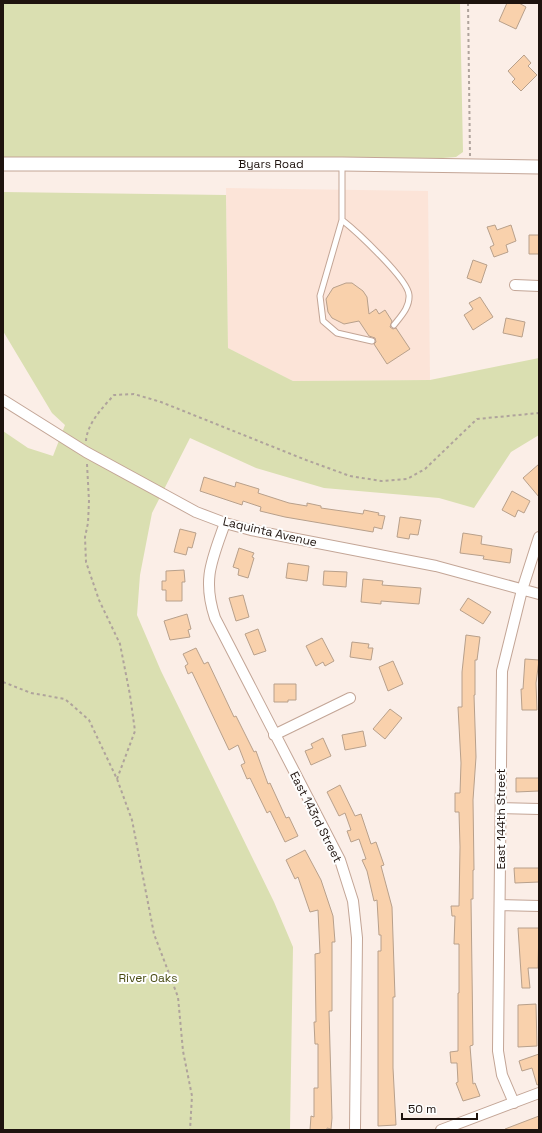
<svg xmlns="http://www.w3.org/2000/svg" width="542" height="1133" font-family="'Space Grotesk',sans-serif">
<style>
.built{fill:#fce4d8}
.green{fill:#dadfb1}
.building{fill:#f9d1ac;stroke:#b8a08b}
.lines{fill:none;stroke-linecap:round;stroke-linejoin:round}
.service-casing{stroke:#c3a596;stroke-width:7}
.minor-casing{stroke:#c3a596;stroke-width:12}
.tertiary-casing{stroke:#c3a596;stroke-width:15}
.path{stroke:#afa39c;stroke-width:2;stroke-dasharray:3 3;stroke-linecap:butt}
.service{stroke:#fff;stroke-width:5}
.minor{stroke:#fff;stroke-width:10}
.tertiary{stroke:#fff;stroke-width:13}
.labels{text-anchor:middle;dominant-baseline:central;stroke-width:4;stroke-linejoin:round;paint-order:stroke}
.street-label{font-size:12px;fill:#1e130e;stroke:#fefefe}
.park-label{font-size:12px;fill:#484b12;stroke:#fefefe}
</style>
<rect width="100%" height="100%" fill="#fbeee7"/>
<path class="built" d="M226,188L428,191L430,380L293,381L228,348Z"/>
<path class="green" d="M3,3H460L463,152L456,157L443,158L3,157Z
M3,192L226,195L228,348L293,381L430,380L539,358V435L511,452L474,508L439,498L324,488L256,468L190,438L152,513L140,575L137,615L161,671L274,902L293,947L290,1130H3V431L28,448L53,456L65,425L52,413L3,331Z"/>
<path class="building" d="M507,3H519L526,7L516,29L499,21Z
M524,55L531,63L528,66L537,75L521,91L512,82L515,79L508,71Z
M495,225L497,230L511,225L516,241L506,245L508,252L494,257L490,247L494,245L487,227Z
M529,235H539V254H529Z
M473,260L487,265L481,283L467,278Z
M346,283H352L363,291L367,297L369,314L376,309L379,314L385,310L392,321L390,327L393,329L396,328L410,349L387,364L374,344L376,342L375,338L369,336L359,321L344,324L332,318L328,312L326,299L333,288Z
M480,297L493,317L473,330L464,315L473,309L469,303Z
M506,318L525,322L522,337L503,333Z
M539,464V497L523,478Z
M204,477L235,487L236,482L259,489L258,493L289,503L307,506V503L321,506V508L363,514L364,510L379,513L378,515L385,516L382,529L374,527L373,532L285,517L260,511L261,507L243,501L242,505L200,491Z
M512,491L530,501L524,513L518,510L515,517L502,510Z
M400,517L421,520L418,535L410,534L409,539L397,537Z
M180,529L196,533L192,548L188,547L186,555L174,552Z
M463,533L482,536L481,544L512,549L510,563L483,559L484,556L460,553Z
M239,548L254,553L252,557L254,558L248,578L238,575L239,569L233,567Z
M288,563L309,566L307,581L286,578Z
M184,570L185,582H182V601H166V590H162V581H166V571Z
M324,571L347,572L346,587L323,585Z
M363,579L383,581L382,585L421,588L419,604L381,601V604L361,602Z
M243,595L249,617L236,621L229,598Z
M468,598L491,612L483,624L460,610Z
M187,614L191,629L188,630L190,637L170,640L164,621Z
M258,629L266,651L254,655L245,634Z
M466,635L480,637L477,660H475V695H474L476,757L473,800L474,870H473V899H471L473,1045L470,1046L473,1084L475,1083L480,1096L463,1101L456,1083L458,1082L457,1063H451L450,1052L458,1051V993H459V944H454L455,916H452L451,906H459L460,847L459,812H455V793H460L461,763L458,707H462V672Z
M322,638L334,661L325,666L323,662L316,666L306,646Z
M352,642L369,644L368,648H373L371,660L350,657Z
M196,648L204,664L208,662L234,717L236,716L254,752L256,751L268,784L270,783L286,818L289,817L298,836L285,842L270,811L267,813L250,778L247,779L241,765L245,763L238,745L229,750L192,672L188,674L185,666L188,664L183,654Z
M525,659L539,660L536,683L537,710H522L521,689H523Z
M393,661L403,684L388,691L379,667Z
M274,684H296V700H288V702H274Z
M390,709L402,718L385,739L373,729Z
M363,731L366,746L345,750L342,735Z
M323,738L331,756L311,765L305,751L313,748L311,744Z
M516,778H539V791L516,792Z
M340,785L355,816L361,814L371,844L376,842L384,865L381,866L392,907L395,997H393V1068L396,1125L378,1126V951H381V935H379L377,900L374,901L367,871L362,860L366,859L359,839L351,842L347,831L351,830L345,813L339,816L327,792Z
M305,850L321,880L333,916L335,942H332V1011H329L332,1118L331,1129L327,1128V1130H310L311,1116L314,1117V1088H318V1044H315L314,1022H316L315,954L320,953L318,910L310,912L298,877L295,879L286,860Z
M514,868H539V882L515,883Z
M518,928H539L538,968H528L530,988H522Z
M536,1004L537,1046L518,1047V1005Z
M539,1054V1084L537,1085L532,1068L522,1071L519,1061Z
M539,1116V1130H505V1129Z"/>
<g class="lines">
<g class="service-casing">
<path id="service" d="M342,165V220C356,231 408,279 409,295C410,307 401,316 394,325
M342,220L320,296L323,321L337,333L372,341"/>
</g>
<g class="minor-casing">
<path id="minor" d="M515,285L539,286
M3,400L86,452L196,512L225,523L251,530L436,566L539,594
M225,523C212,560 202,579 215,618L340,860L353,901L357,938L355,1130
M274,735L350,698
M501,808L539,809
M500,905L539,906
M514,1103L502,1075L498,1051L502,671L522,590L539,537
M441,1130L539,1093"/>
</g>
<g class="tertiary-casing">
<g id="tertiary">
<path id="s1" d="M3,164H342L539,167"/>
</g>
</g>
<path class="path" d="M468,3L470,156
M86,441C87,424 102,408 114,395L134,394L161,402L306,460L350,476L381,481L407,479L425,469L477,419L539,413
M87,464L89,501L88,523L85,537L86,562L99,600L120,644L130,695L135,731L117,779
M3,682L31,693L65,699L89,720L117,779L132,820L154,934L178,997L183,1051L192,1096L190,1130"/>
<use href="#service" class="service"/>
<use href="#minor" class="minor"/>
<use href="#tertiary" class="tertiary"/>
</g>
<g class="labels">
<g class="street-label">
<text stroke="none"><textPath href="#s1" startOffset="268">Byars Road</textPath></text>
<text transform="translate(270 532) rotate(13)">Laquinta Avenue</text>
<text transform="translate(316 817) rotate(63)">East 143rd Street</text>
<text transform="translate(501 819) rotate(-90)">East 144th Street</text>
</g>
<g class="park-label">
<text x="148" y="978">River Oaks</text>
</g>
</g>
<rect width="542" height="1133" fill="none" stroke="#1e130e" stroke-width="8"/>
<path d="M402 1113v6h75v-6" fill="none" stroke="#1e130e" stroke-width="2"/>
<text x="408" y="1113" font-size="12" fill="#1e130e" stroke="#fefefe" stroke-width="3" paint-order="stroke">50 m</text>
</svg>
